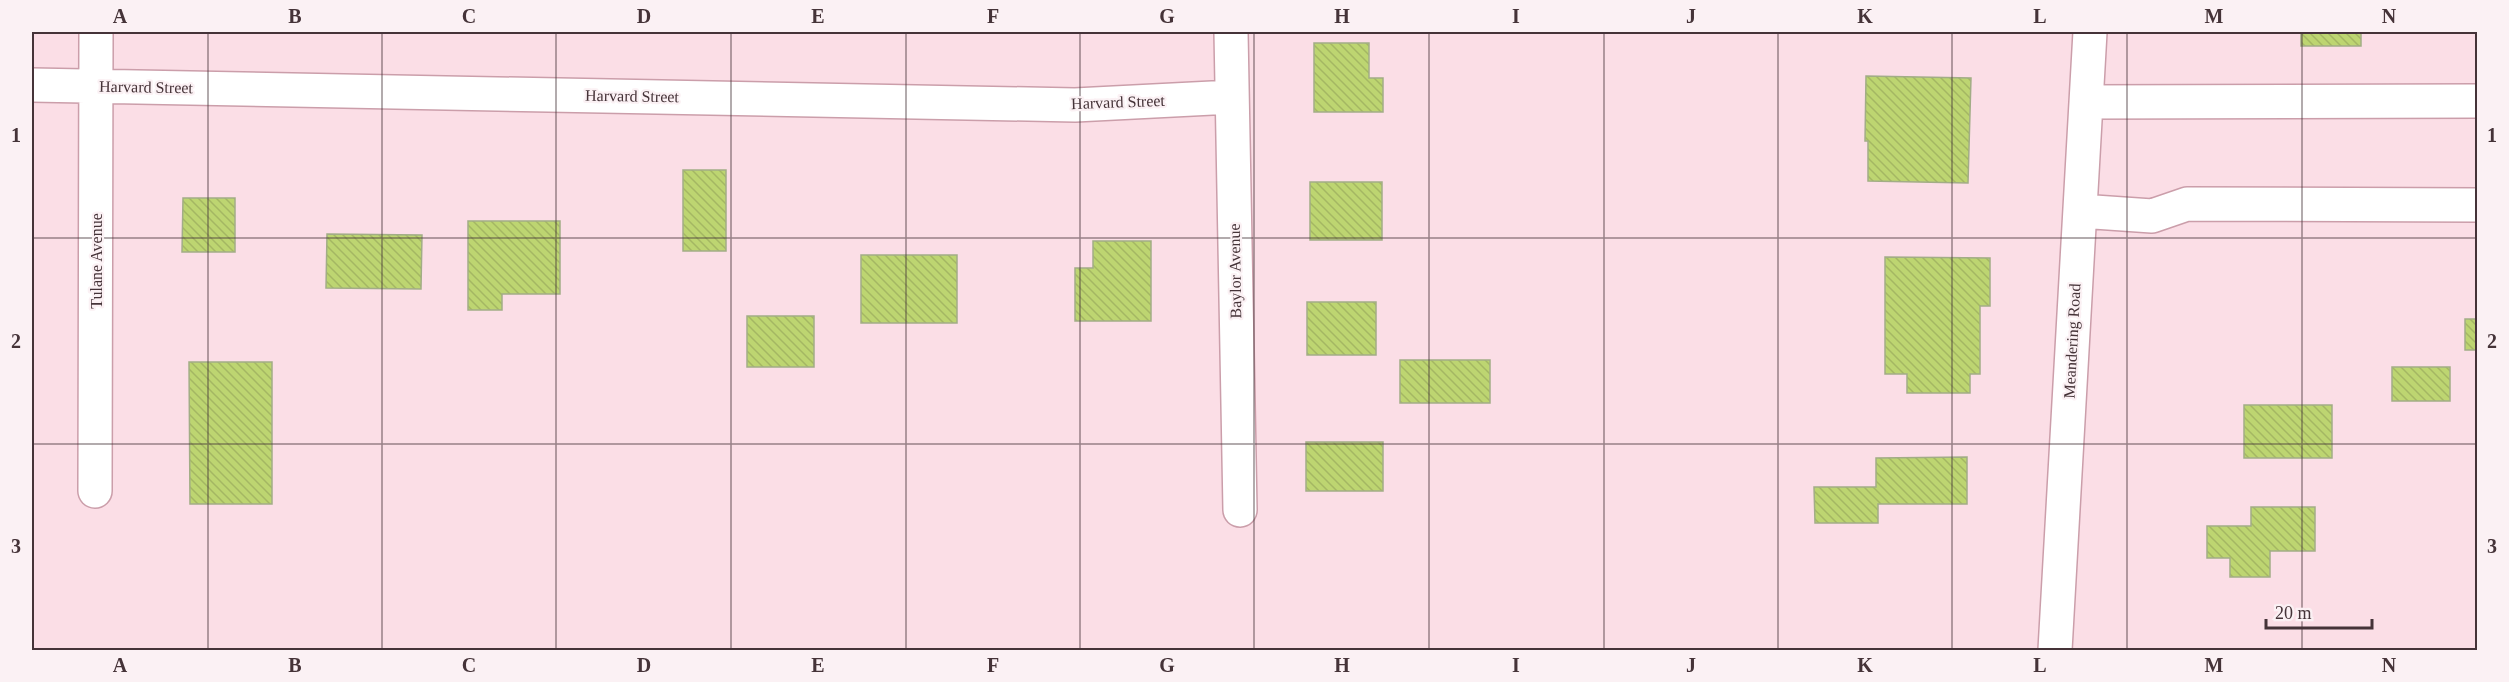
<svg xmlns="http://www.w3.org/2000/svg" width="2509" height="682" font-family="'Times New Roman',serif">
<style>
.building{fill:url(#building-back-hatch);stroke:#a2ad86;stroke-width:1.5}
.lines{fill:none;stroke-linecap:round;stroke-linejoin:round}
.minor-casing{stroke:#cb9eaa;stroke-width:36}
.minor{stroke:#fff;stroke-width:33}
.grid{fill:none;stroke:#453338;stroke-width:1.5;stroke-opacity:0.55}
.labels{text-anchor:middle;dominant-baseline:central;stroke-width:4.5;stroke-linejoin:round;paint-order:stroke}
.street-label{font-size:16px;fill:#453338;stroke:#fbf1f4}
.neatline{fill:none;stroke:#453338;stroke-width:2}
.grid-label{font-size:20px;text-anchor:middle;font-weight:bold;fill:#453338}
</style>
<defs>
<pattern id="building-back-hatch" width="6" height="6" patternUnits="userSpaceOnUse" patternTransform="scale(1.5)"><rect width="6" height="6" fill="#bdd571"/><path d="M-1 5l2 2M0 0l6 6M5-1l2 2" fill="none" stroke="#a4b763"/></pattern>
</defs>
<rect width="100%" height="100%" fill="#fbdee6"/>
<path class="building" d="M2301,32H2361V46H2301Z
M1314,43H1369V78H1383V112H1314Z
M1866,76L1971,78L1968,183L1868,181V141H1865Z
M683,170H726V251H683Z
M1310,182H1382V240H1310Z
M183,198H235V252H182Z
M468,221H560V294H502V310H468Z
M327,234L422,235L421,289L326,288Z
M1093,241H1151V321H1075V268H1093Z
M861,255H957V323H861Z
M1885,257L1990,258V306H1980V374H1970V393H1907V374H1885Z
M1307,302H1376V355H1307Z
M747,316H814V367H747Z
M2465,319H2478V350H2465Z
M1400,360H1490V403H1400Z
M189,362H272V504H190Z
M2392,367H2450V401H2392Z
M2244,405H2332V458H2244Z
M1306,442H1383V491H1306Z
M1967,457V504H1878V523H1815L1814,487H1876V458Z
M2251,507H2315V551H2270V577H2230V558H2207V526H2251Z"/>
<g class="lines">
<g class="minor-casing">
<path id="minor" d="M1231,32L1240,510
M32,85L1075,105L1232,97
M2086,102L2478,101
M2080,211L2152,216L2187,204L2478,205
M95,491L96,32
M2055,650L2090,32"/>
</g>
<use href="#minor" class="minor"/>
</g>
<path class="grid" d="M208,32V650M382,32V650M556,32V650M731,32V650M906,32V650M1080,32V650M1254,32V650M1429,32V650M1604,32V650M1778,32V650M1952,32V650M2127,32V650M2302,32V650M32,238H2478M32,444H2478"/>
<g class="labels">
<g class="street-label">
<text transform="translate(146 87) rotate(1)">Harvard Street</text>
<text transform="translate(632 96) rotate(1)">Harvard Street</text>
<text transform="translate(1118 102) rotate(-2)">Harvard Street</text>
<text transform="translate(96 261) rotate(-90)">Tulane Avenue</text>
<text transform="translate(1235 271) rotate(-91)">Baylor Avenue</text>
<text transform="translate(2072 341) rotate(-87)">Meandering Road</text>
</g>
</g>
<rect width="2509" height="682" fill="none" stroke="#fbf1f4" stroke-width="66"/>
<path d="M2266 619v9h106v-9" fill="none" stroke="#453338" stroke-width="3"/>
<text x="2275" y="619" font-size="18" fill="#453338" stroke="#fbf1f4" stroke-width="4.5" paint-order="stroke">20 m</text>
<rect x="33" y="33" width="2443" height="616" class="neatline"/>
<g class="grid-label">
<text x="120" y="23">A</text>
<text x="295" y="23">B</text>
<text x="469" y="23">C</text>
<text x="644" y="23">D</text>
<text x="818" y="23">E</text>
<text x="993" y="23">F</text>
<text x="1167" y="23">G</text>
<text x="1342" y="23">H</text>
<text x="1516" y="23">I</text>
<text x="1691" y="23">J</text>
<text x="1865" y="23">K</text>
<text x="2040" y="23">L</text>
<text x="2214" y="23">M</text>
<text x="2389" y="23">N</text>
<text x="16" y="142">1</text>
<text x="2492" y="142">1</text>
<text x="16" y="348">2</text>
<text x="2492" y="348">2</text>
<text x="16" y="553">3</text>
<text x="2492" y="553">3</text>
<text x="120" y="672">A</text>
<text x="295" y="672">B</text>
<text x="469" y="672">C</text>
<text x="644" y="672">D</text>
<text x="818" y="672">E</text>
<text x="993" y="672">F</text>
<text x="1167" y="672">G</text>
<text x="1342" y="672">H</text>
<text x="1516" y="672">I</text>
<text x="1691" y="672">J</text>
<text x="1865" y="672">K</text>
<text x="2040" y="672">L</text>
<text x="2214" y="672">M</text>
<text x="2389" y="672">N</text>
</g>
</svg>
